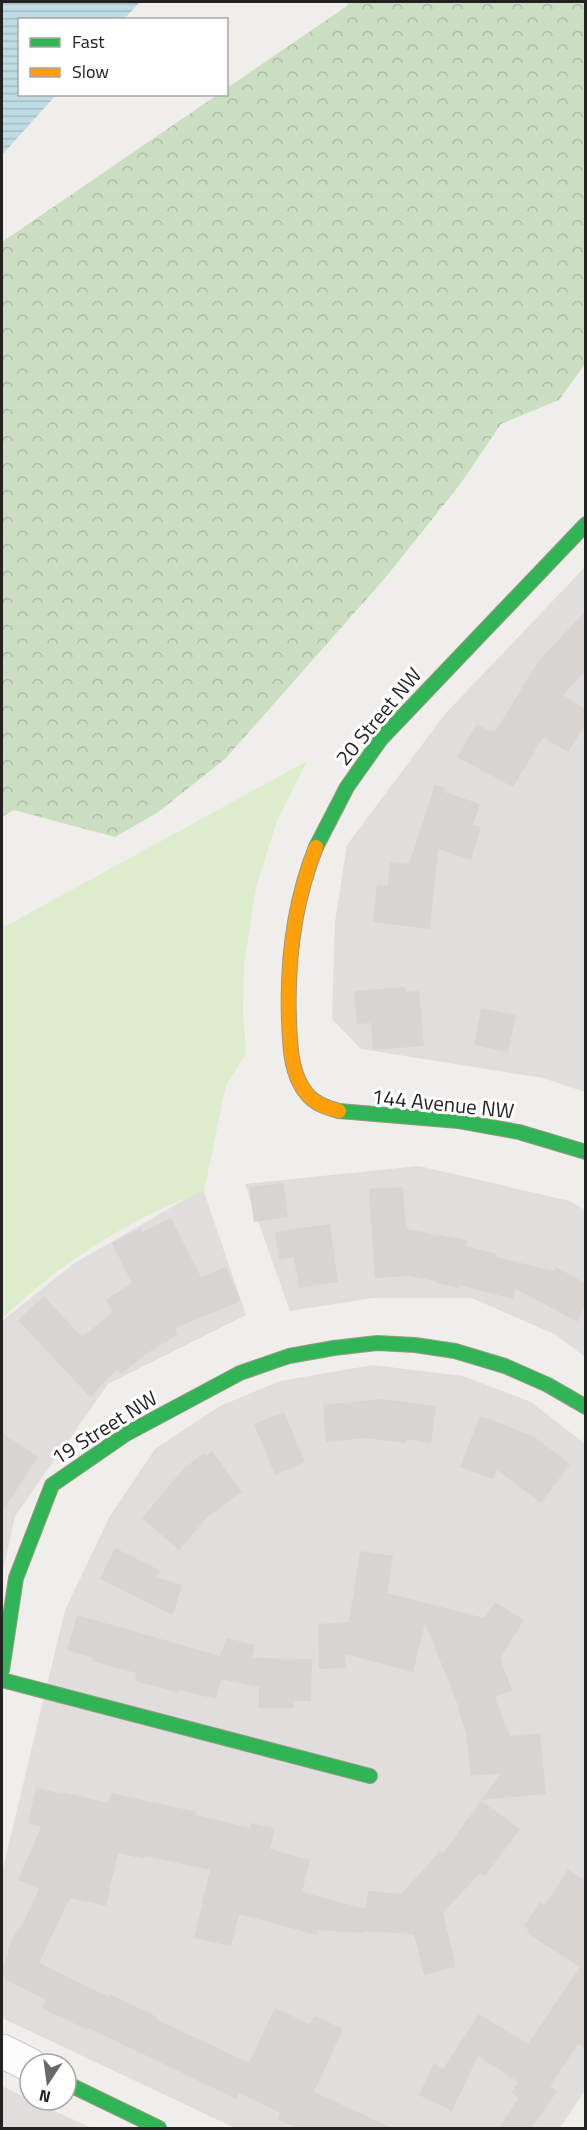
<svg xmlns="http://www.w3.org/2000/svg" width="587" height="2130" font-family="'Titillium Web',sans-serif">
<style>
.residential{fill:#dfdedc}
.grass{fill:#ddeccb}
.forest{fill:url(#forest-crowns)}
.water{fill:url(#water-rules)}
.building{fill:#d7d4d2}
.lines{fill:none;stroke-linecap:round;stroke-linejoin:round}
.street-casing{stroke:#c9c8c7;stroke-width:35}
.fast-casing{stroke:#999a82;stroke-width:16}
.slow-casing{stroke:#999a82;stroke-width:16}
.street{stroke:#fdfcfc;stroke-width:33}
.fast{stroke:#30b455;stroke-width:14}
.slow{stroke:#ff9f0a;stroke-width:14}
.labels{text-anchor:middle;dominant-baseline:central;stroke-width:6;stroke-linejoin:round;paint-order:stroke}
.street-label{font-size:21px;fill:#222;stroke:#fff}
</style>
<defs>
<pattern id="forest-crowns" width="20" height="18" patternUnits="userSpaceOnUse" patternTransform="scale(1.5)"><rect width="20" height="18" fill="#cbdec1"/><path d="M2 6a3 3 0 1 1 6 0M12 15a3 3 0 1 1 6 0" fill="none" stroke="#aebea6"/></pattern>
<pattern id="water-rules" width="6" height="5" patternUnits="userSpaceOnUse" patternTransform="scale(1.5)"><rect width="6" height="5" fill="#bfdbe3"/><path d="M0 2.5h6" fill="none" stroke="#a4bcc2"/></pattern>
</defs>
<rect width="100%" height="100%" fill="#f0eeeb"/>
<path class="residential" d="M585,567V1092L543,1078L361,1049L332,1019L335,922L347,845L445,714Z
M419,1166L570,1201L585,1210V1357L556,1335L472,1298H373L290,1311L245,1184Z
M203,1189L246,1315L108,1384L15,1516L2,1575V1321L73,1264Z
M373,1365L463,1376L531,1402L585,1444L586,2089L560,2128H235L2,2018V1872L65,1610L110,1516L155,1449L220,1406L280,1381Z
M2,2086L30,2100L92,2128H2Z"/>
<path class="grass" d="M307,761L277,821L256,887L244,965L243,1010L246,1054L226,1085L204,1191C127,1220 61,1262 2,1319V928Z"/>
<path class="forest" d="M349,2H585V364L559,400L501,424L461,483L386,577L225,759L157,813L115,837L14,810L2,817V242L217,95L226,94L227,88L347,6Z"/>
<path class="water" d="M2,2H140L124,19L20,20V94L56,95L2,155Z"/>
<path class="building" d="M585,611V671L563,695L585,709V725L568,752L543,737L513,787L457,757L477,724L491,732L492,730L495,732L538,662Z
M435,785L445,787L444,792L480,804L473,825L481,827L471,860L438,849L430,929L373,922L377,885L388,886L390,862L409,864Z
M405,987L406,992L419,991L424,1046L373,1050L371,1023L357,1024L354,991Z
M481,1008L516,1015L508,1052L474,1045Z
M283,1183L288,1217L254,1222L249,1187Z
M403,1187L406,1229L467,1240L466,1246L497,1254L496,1257L554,1271L556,1267L585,1283V1306L577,1322L515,1288L513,1299L459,1285V1288L436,1283V1281L409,1276L375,1278L369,1189Z
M171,1218L201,1277L226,1267L241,1301L175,1328L178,1334L146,1354L121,1374L117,1369L90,1397L18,1320L44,1296L82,1337L113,1312L106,1300L132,1283L112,1243L141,1228L143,1232Z
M330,1224L338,1282L299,1288L294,1257L279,1260L275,1232Z
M381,1399L436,1406L431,1443L407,1439L406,1443L365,1438L326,1442L323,1405Z
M284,1412L305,1462L275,1475L254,1424Z
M480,1416L533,1436L570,1464L541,1503L497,1470L493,1479L460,1467Z
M2,1433L38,1457L2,1512Z
M212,1451L242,1492L208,1516L179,1550L142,1518L183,1469L204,1453L206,1456Z
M115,1548L161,1571L156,1577L182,1585L173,1615L100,1579Z
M360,1551L393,1556L387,1593L484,1618L495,1602L524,1620L500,1658L512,1690L495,1697L510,1736L540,1733L546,1794L481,1800L501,1773L471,1776L466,1732L458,1709L459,1708L425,1623L413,1672L345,1654L346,1668L319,1669L318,1624L349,1622Z
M77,1615L220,1656L227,1638L255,1645L252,1658L312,1659L311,1701H293V1708H259V1687L221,1679L216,1699L179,1690V1693L135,1681L136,1673L92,1661L93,1658L67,1650Z
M36,1788L63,1794V1792L108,1803L111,1793L197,1812L196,1815L250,1828L251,1823L275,1828L270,1849L310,1860L302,1892L366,1909L368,1891L401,1894L440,1851L443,1853L481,1801L520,1829L485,1876L480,1873L443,1913L456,1967L424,1975L414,1934L363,1931V1933L317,1930L316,1935L239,1914L231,1946L194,1938L210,1870L145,1856L144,1859L118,1853L106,1906L70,1898L39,1963L109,1997L110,1994L157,2017L156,2019L249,2063L275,2008L310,2024L314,2016L343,2029L314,2092L392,2128H297L277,2119L280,2113L239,2093L236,2099L89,2028L88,2030L42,2008L46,2000L2,1978V1968L9,1952L7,1951L18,1928L20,1929L39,1889L18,1880L41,1827L28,1823Z
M568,1869L585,1881V2049L578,2044L550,2086L557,2091L532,2128H499L519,2098L511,2093L518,2082L478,2056L452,2111L419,2095L434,2064L443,2069L479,2014L528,2044L580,1967L527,1933L529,1930L524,1926L540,1902L545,1905Z"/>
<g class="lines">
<g class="street-casing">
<path id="street" d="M2,2051L30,2065"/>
</g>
<g class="fast-casing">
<path id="fast" d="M316,847L347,787L381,739L586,524
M339,1111L458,1121L519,1132L586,1152
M2,1670L16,1578L52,1485L126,1434L240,1373L289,1356L334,1348L377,1343L415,1345L455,1351L505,1366L548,1385L586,1407
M2,1680L370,1776
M66,2083L159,2128"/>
</g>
<g class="slow-casing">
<path id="slow" d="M316,847C294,902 287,960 289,1019C290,1044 290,1074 307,1094C315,1104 327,1108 339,1111"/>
</g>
<use href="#street" class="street"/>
<use href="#fast" class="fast"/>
<use href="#slow" class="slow"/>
</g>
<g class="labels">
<g class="street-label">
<text transform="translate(378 716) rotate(-50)">20 Street NW</text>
<text transform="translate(443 1103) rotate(6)">144 Avenue NW</text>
<text transform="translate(104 1427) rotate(-32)">19 Street NW</text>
</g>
</g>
<rect width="587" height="2130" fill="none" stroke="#222222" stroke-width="6"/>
<rect x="18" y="18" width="210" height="78" fill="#ffffff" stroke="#a7a7a7" stroke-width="1.5"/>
<rect x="30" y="38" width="30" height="9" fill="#30b455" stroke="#a7a7a7" stroke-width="1.5"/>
<text x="72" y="48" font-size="18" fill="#222222">Fast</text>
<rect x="30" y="68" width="30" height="9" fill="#ff9f0a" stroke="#a7a7a7" stroke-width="1.5"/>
<text x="72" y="78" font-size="18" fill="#222222">Slow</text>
<g transform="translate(48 2082) rotate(193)"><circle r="28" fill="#ffffff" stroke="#a7a7a7" stroke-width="1.5"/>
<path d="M0-4.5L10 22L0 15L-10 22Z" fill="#6a6968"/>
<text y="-9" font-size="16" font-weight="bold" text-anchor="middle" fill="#222222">N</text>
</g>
</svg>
